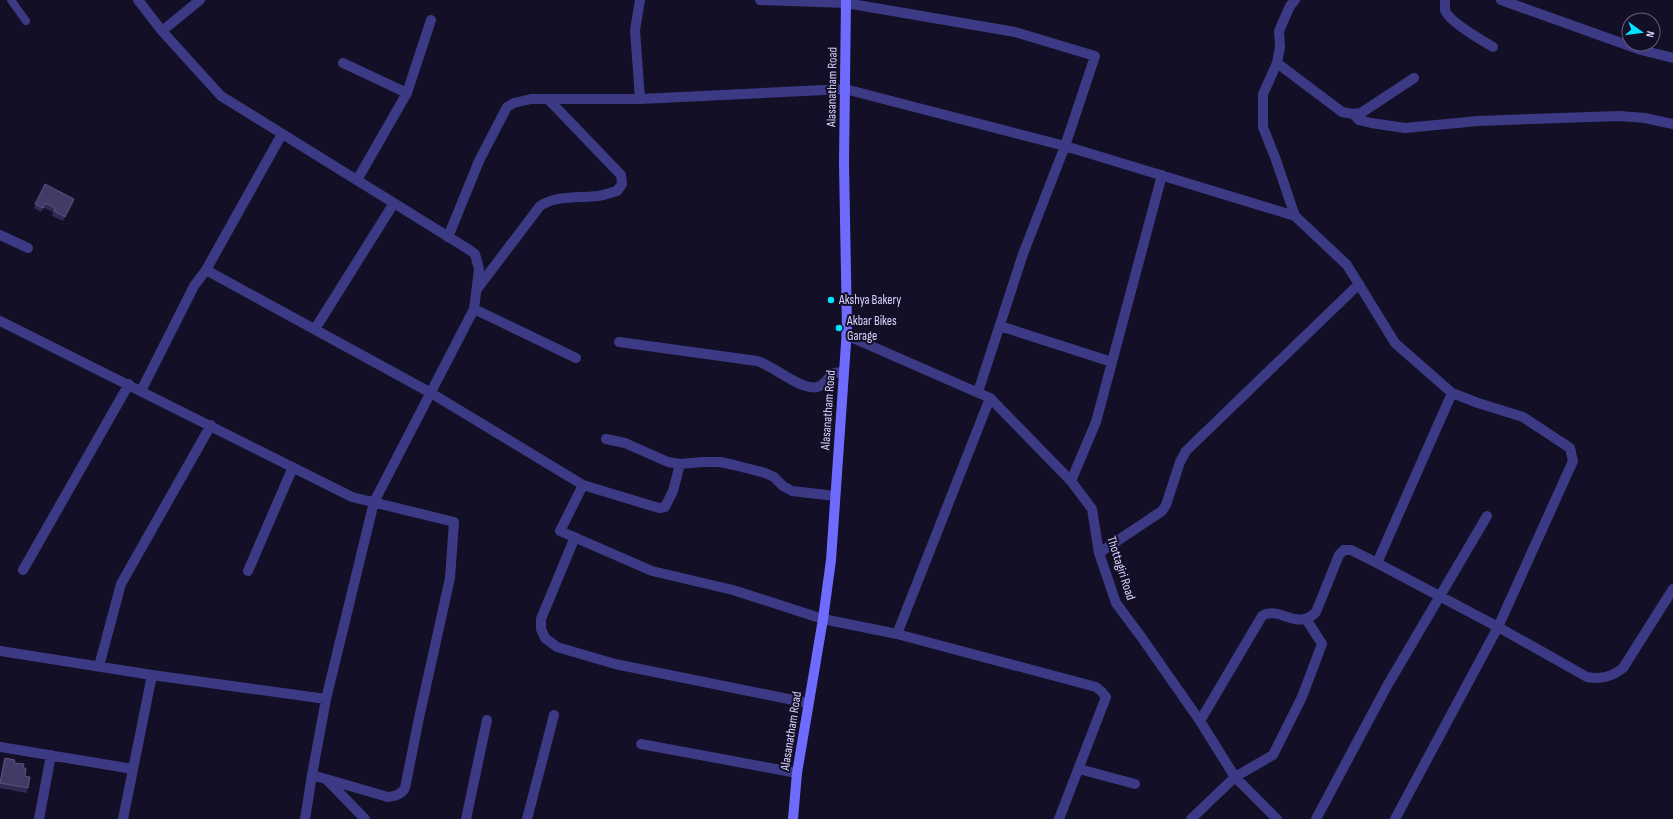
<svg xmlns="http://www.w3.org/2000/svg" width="1673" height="819" font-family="'Sofia Sans Condensed',sans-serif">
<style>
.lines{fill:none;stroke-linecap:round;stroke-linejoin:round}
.service{stroke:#3d3a85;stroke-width:8}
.minor{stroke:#3d3a85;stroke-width:10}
.secondary{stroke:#6f6bff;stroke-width:10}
.wall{fill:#312854}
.shaded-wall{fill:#1d163a}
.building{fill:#433a66;stroke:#5a527e}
.poi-dot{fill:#00e5ff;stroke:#130f26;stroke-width:1.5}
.labels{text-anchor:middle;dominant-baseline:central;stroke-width:4;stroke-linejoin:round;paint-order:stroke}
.street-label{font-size:13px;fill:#d9d4ff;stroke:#130f26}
.poi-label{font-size:13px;fill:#d9d4ff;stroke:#130f26;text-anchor:start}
</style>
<rect width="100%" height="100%" fill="#130f26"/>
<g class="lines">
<path class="service" d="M11,0L26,21"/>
<path class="minor" d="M138,0L162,31L221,96L468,249L475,254L479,269L474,309L374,502L326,699
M760,0L846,3L1015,32L1095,56L1065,146L1023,254L978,392
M1295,0L1290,6L1279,31L1280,47L1277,63L1263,94V127L1276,160L1295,216L1347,265L1395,343L1452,393L1478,403L1523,417L1570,448L1573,461L1498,627L1377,563L1452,393
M1445,0C1445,3 1445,7 1445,10C1448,21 1483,41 1493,47
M1501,0L1641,50L1673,58
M162,31L200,0
M343,63L407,93
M1277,63L1342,112L1353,114L1361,113L1414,78
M640,99L635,30L640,0
M1353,114L1359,120L1371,123L1405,128L1478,121L1619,116L1645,118L1673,124
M357,180L407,93L431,20
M0,235L28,248
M448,237L479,161L507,107L514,103L531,99H640L845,89L1065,146L1295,216
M206,270L282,134
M477,289L540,206C556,195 579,198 598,196C604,195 610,193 617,191L622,184L621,175L548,99
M474,309L576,358
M0,321L352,497L454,522L450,578L419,718L405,788C401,795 395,796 388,797L312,775L326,699L152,675
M1000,326L1112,362
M315,329L394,203
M846,335L990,398L1071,481L1092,509L1099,553L1116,603L1142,638L1200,721L1235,777L1277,819
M619,342L757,361C775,366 804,394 820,386C826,383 829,376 834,373L843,372
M141,391L194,286L206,270L431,393L583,485L560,531L652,571L733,590L823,619L897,634L1096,687L1102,692L1106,697L1059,819
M606,439L625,443L668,462L680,464L703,462H720L734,465L765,473L774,477L783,486L792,491L835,496
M1071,481L1096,422L1162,175
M583,485L659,508L665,507L673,491L680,464
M575,537L541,619V629L545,638L557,647L615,664L808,703
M1099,553L1162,511L1166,505L1180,462L1186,451L1359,284
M23,570L129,384
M248,571L293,467
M897,634L990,398
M0,651L152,675L123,819
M99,666L121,584L211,425
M1200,721L1262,616C1280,605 1297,632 1316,612L1339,555L1344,550H1351L1377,563
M641,744L797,773
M0,747L133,769
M1079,769L1135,784
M327,780L365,819
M39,819L51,755
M305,819L312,775
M466,819L487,720
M527,819L554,715
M1191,819L1235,777L1273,755L1302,697L1322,644L1306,619
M1316,819L1387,686L1487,516
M1395,819L1498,627L1587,677C1601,680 1612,677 1623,668L1673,589"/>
<path class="secondary" d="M793,819L797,773L823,619L831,560L847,329L844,163L846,0"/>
</g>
<path class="wall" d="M74,199L73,204L63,221L52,216L53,212L44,208L41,212L34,208L35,204Z
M5,758L23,768L28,788L26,793L0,788V780L3,762Z"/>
<path class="shaded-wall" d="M74,199L73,204L63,221Z"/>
<path class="building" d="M45,184L74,199L65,217L54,211L55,208L45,203L43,208L35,204Z
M5,758L15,760L14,763L24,764L23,768H26L25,776L30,777L28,788L0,783Z"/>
<g class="poi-dot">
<circle cx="831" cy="300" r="4"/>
<circle cx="839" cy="328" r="4"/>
</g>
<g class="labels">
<g class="street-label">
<text transform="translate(832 87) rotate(-89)">Alasanatham Road</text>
<text transform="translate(828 410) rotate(-86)">Alasanatham Road</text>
<text transform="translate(1121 568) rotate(72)">Thottagiri Road</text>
<text transform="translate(791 731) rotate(-81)">Alasanatham Road</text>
</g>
<g class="poi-label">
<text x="839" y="300">Akshya Bakery</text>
<text x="847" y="321">Akbar Bikes<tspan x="847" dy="15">Garage</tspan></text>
</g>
</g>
<g transform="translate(1641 32) rotate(104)"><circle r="19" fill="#130f26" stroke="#625e7d"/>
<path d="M0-3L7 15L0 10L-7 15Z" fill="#00e5ff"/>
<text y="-6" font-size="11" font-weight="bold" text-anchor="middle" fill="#d9d4ff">N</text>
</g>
</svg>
